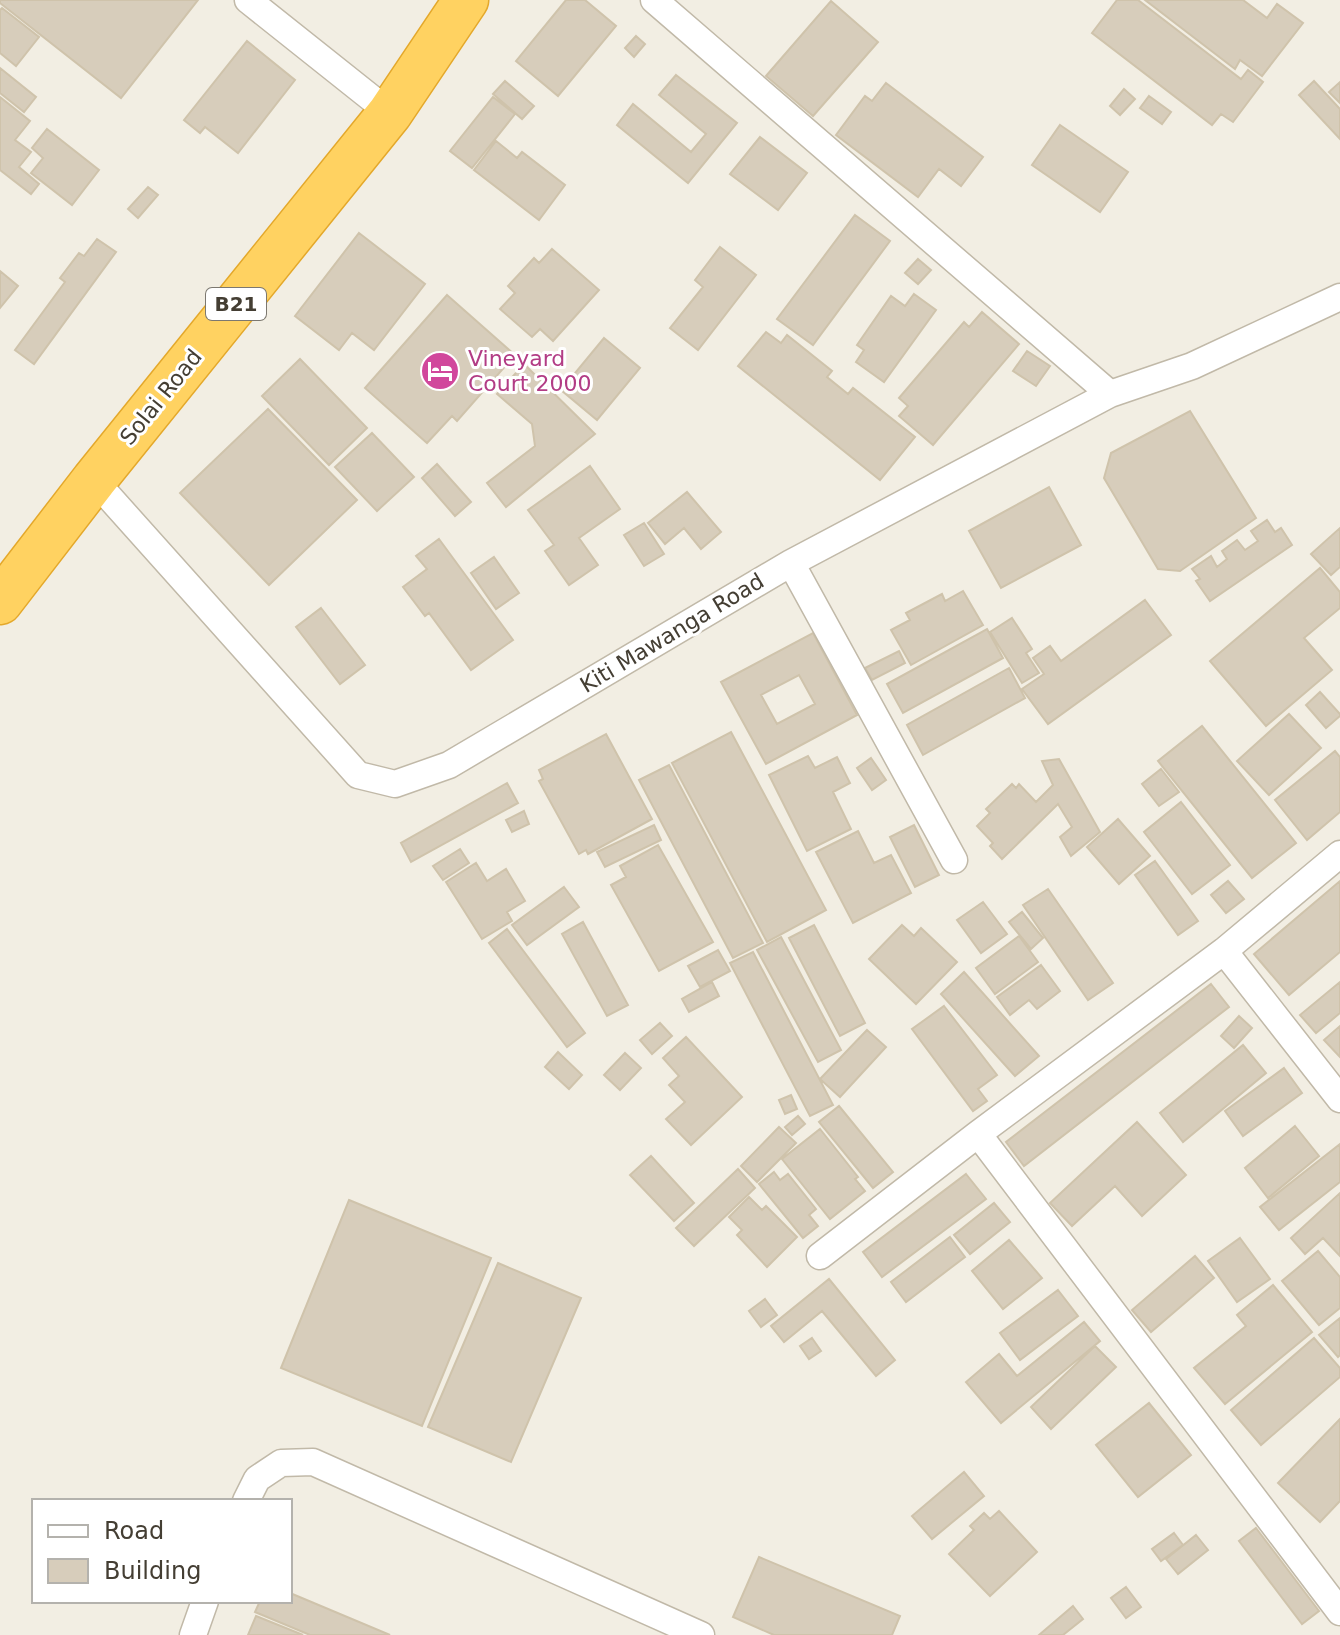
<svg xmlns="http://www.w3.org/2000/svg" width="1340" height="1635" font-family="'DejaVu Sans',sans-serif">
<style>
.building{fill:#d7cdbb;stroke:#cfc3ab;stroke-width:2;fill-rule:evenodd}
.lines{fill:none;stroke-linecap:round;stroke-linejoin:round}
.street-casing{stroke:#c1b9a8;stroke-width:29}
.highway-casing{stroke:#e4a82b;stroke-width:47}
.street{stroke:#fff;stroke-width:26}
.highway{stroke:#ffd261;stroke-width:44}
.labels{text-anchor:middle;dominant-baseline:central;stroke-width:6;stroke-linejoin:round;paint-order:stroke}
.shield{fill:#fff;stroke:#7c7870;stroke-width:2}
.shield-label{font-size:20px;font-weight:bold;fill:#443e33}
.hotel-label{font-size:22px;fill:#b23c85;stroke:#fff;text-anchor:start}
.street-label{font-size:22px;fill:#443e33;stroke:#fff}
</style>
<rect width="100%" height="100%" fill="#f2eee3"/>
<path class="building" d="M0,0H198L121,98L0,3Z
M566,0H585L616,26L558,96L516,61Z
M1117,0H1138L1241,79L1248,70L1263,82L1233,122L1221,114L1212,125L1092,33Z
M1145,0H1243L1267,18L1277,4L1303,23L1262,76L1240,60L1235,69Z
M831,1L878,42L813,116L766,76Z
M2,8L39,37L16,66L0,53V10Z
M636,36L645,44L634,57L625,48Z
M247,41L295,80L238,153L205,127L200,133L184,120Z
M0,68L36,97L24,112L0,93Z
M676,75L737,123L688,183L617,125L633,104L691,152L706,134L659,95Z
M505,81L534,106L522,119L493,94Z
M1314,81L1340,109V139L1299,95Z
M1340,82V103L1329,92Z
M886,83L983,157L961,186L939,169L918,197L836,135L865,96L872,101Z
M1124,89L1135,99L1120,115L1110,106Z
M1149,96L1171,112L1162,124L1140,108Z
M0,97L30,121L15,140L31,152L19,167L39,184L31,194L0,170Z
M493,97L515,114L472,168L450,151Z
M1060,125L1128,172L1100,212L1032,165Z
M47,129L99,170L72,205L31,173L43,158L32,148Z
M760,137L807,173L778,210L730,174Z
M496,141L517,158L522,152L565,185L539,220L474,170Z
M148,187L158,195L138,218L128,209Z
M855,215L890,241L813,345L777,319Z
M359,233L425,284L374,350L352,333L339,350L295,316Z
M97,239L116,252L34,364L15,350L65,282L60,278L79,253L84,256Z
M720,247L756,275L698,350L670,328L703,287L695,280Z
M552,249L599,290L553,341L540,329L532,337L500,309L515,293L508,286L534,258L539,263Z
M918,259L931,270L918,284L905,273Z
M0,271L18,286L0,308Z
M914,294L936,310L884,382L856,362L864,350L857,345L891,296L905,306Z
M447,295L515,355L457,421L452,416L427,443L365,388Z
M982,312L1019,344L933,445L899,416L908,406L899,398L964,322L969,327Z
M766,332L781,343L787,335L832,371L827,377L848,394L853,388L915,437L880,480L738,366Z
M604,338L640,368L597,420L561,390Z
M1027,351L1050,366L1036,386L1013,371Z
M300,359L367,428L329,465L262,396Z
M524,364L595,434L506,507L487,483L535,446L532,424L497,394Z
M268,409L357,500L269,585L180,493Z
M1190,411L1256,518L1180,571L1158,569L1104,478L1111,453Z
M372,433L414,477L377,511L335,467Z
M437,464L471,502L455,516L422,478Z
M590,466L620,509L579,538L598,565L569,585L545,551L554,545L528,510Z
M1049,487L1081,545L1001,588L969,531Z
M687,492L721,532L701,549L684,528L665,544L648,523Z
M1267,520L1275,532L1281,528L1292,545L1210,601L1196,581L1200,579L1192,569L1211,556L1217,567L1227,559L1222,551L1237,540L1245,550L1258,541L1251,531Z
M644,523L664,554L644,566L624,535Z
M1340,528V567L1331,575L1311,554Z
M439,539L513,640L471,670L429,613L425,616L403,587L427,569L416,556Z
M494,557L519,593L496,609L471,573Z
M1320,568L1340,592V608L1304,638L1332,670L1266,726L1210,661Z
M963,591L983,625L911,665L891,630L910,620L906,613L942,594L945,601Z
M1145,600L1171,635L1048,724L1022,689L1044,674L1033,658L1050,646L1061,661Z
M321,608L365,665L340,684L296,627Z
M1012,618L1032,649L1026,653L1039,673L1022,683L990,632Z
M987,629L1003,658L903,713L887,684Z
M813,633L857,715L766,764L721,682ZM799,675L815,704L777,724L761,695Z
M899,651L905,663L872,680L865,668Z
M1009,668L1025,698L923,755L907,725Z
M1320,692L1340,714V716L1326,728L1306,705Z
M1289,714L1321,748L1269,795L1237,761Z
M1202,726L1296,843L1252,878L1158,761Z
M731,732L826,910L767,942L672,763Z
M606,734L652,819L588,854L586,850L579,854L539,781L543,779L539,770Z
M1335,751L1340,757V812L1307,840L1275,800Z
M808,756L815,768L837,757L850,783L833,792L851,829L807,851L769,775Z
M871,758L886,780L872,790L857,768Z
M1059,759L1100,832L1071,856L1060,837L1072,827L1058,804L1002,859L990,846L993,843L977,826L990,813L986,809L1012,784L1016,788L1019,784L1036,802L1053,785L1042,761Z
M669,765L763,943L733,958L639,780Z
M1161,769L1179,792L1159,806L1142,784Z
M507,783L518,803L411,862L401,843Z
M1181,802L1230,865L1192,894L1144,832Z
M524,811L529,824L512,832L506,820Z
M1118,819L1150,856L1119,884L1087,847Z
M654,825L661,840L605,867L597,852Z
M914,825L939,875L915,887L890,837Z
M858,831L874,863L891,855L911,893L853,923L816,852Z
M658,845L713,942L659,971L611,885L626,877L620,866Z
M460,849L469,863L443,880L433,866Z
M1155,861L1198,921L1178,935L1135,875Z
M476,863L487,881L506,869L525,901L507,912L512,921L482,939L446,882Z
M1228,881L1244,899L1226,913L1211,895Z
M1340,881V952L1289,995L1254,954Z
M564,887L579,907L527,945L512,925Z
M1048,889L1113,983L1088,1000L1023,905Z
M983,902L1007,934L981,953L957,920Z
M1022,912L1043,938L1031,949L1009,922Z
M583,922L628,1005L607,1016L562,934Z
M814,925L865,1023L840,1036L789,938Z
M902,925L914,936L921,928L957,962L916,1004L869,959Z
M507,929L585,1033L567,1047L489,943Z
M1019,936L1038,962L995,994L976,968Z
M781,937L841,1050L818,1062L757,950Z
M718,950L730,971L700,987L688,966Z
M753,952L833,1105L810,1116L730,963Z
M1041,965L1060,991L1037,1009L1029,1000L1010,1015L997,997Z
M964,972L1039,1056L1015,1076L941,994Z
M712,982L719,996L689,1012L682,999Z
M1340,982V1013L1316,1033L1300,1015Z
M1211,984L1229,1007L1024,1166L1006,1142Z
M944,1006L997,1075L978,1089L987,1101L973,1111L912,1029Z
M1239,1016L1252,1028L1234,1048L1221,1036Z
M660,1023L672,1036L652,1054L640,1040Z
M1340,1026V1057L1324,1040Z
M867,1030L886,1047L840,1097L820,1079Z
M686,1037L742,1097L691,1145L666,1119L685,1102L669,1085L679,1076L663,1058Z
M1243,1045L1266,1073L1183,1142L1160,1113Z
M558,1052L582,1075L569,1089L545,1067Z
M625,1053L641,1068L620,1090L604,1075Z
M1284,1068L1302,1093L1243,1136L1225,1111Z
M791,1095L797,1109L785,1114L779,1100Z
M839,1106L893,1172L873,1188L819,1122Z
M798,1116L805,1124L792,1135L785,1127Z
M1137,1122L1186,1175L1142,1216L1115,1186L1072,1226L1050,1203Z
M1295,1126L1319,1156L1268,1198L1245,1168Z
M779,1127L796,1143L757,1182L741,1166Z
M820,1129L858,1177L855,1179L865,1191L830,1219L782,1159Z
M1340,1144V1182L1279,1230L1260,1207Z
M651,1156L694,1203L674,1221L630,1175Z
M738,1169L755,1188L694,1246L676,1228Z
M774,1172L780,1180L788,1174L816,1209L809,1215L818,1226L803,1238L759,1184Z
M966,1174L986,1199L882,1277L863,1252Z
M1340,1193V1256L1323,1238L1305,1254L1291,1238Z
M749,1197L762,1210L766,1206L797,1237L767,1267L737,1235L742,1230L729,1217Z
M349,1200L491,1258L422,1426L281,1368Z
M994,1203L1010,1222L970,1254L954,1235Z
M950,1237L965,1257L906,1302L891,1282Z
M1240,1238L1270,1279L1237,1302L1208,1261Z
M1009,1240L1042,1278L1003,1309L972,1271Z
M1318,1251L1340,1277V1308L1319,1325L1282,1281Z
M1195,1256L1214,1278L1151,1332L1132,1310Z
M498,1263L581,1298L511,1462L428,1427Z
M829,1279L895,1360L876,1376L822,1311L784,1342L771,1326Z
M1273,1285L1312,1332L1225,1404L1194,1368L1246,1326L1237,1315Z
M1058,1290L1078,1316L1020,1360L1000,1333Z
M765,1299L777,1315L761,1327L749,1311Z
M1340,1318V1355L1338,1357L1319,1335Z
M1084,1322L1100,1341L1001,1423L966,1382L999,1354L1017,1376Z
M812,1338L821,1351L809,1359L800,1346Z
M1314,1338L1340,1368V1377L1261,1445L1231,1410Z
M1095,1346L1116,1367L1051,1429L1031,1407Z
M1149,1403L1191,1455L1138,1497L1096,1445Z
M1340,1419V1501L1320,1522L1278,1483Z
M964,1472L984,1496L932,1539L912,1516Z
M999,1511L1037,1552L990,1596L949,1554L974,1530L970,1526L984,1513L990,1519Z
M1256,1528L1319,1611L1302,1624L1239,1541Z
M1174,1533L1183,1545L1161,1561L1152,1549Z
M1196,1535L1208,1550L1178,1574L1166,1559Z
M759,1557L900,1616L892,1635H774L733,1617Z
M1126,1587L1141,1607L1126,1618L1111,1598Z
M290,1593L390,1635H310L255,1612L260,1601H290Z
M1073,1606L1083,1619L1063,1635H1039Z
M256,1616L303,1635H248Z"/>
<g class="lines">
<g class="street-casing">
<path id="street" d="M248,0L390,113
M654,0L1110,394
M94,480L358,775L395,784L449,765L791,563L1110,394L1192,366L1340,297
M791,563L954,860
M1224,951L1340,1099
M978,1134L1340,1612
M820,1256L978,1134L1224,951L1340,854
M246,1501L257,1479L281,1463L313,1462L701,1635
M193,1635L205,1601"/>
</g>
<g class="highway-casing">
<path id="highway" d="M0,602L94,480L390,113L466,0"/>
</g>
<use href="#street" class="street"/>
<use href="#highway" class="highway"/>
</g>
<defs>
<g id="hotel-disc" transform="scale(2)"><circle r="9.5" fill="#d1479c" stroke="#fff"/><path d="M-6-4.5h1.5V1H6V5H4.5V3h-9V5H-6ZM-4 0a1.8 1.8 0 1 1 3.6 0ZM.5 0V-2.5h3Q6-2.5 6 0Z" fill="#fff"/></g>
</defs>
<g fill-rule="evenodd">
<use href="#hotel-disc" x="440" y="371"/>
</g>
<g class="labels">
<rect class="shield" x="206" y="288" width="60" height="32" rx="6"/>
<g class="shield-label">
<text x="236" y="304">B21</text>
</g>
<g class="hotel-label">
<text x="468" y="358">Vineyard<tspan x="468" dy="25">Court 2000</tspan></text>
</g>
<g class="street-label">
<text transform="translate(161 397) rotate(-51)">Solai Road</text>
<text transform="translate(672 633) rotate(-31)">Kiti Mawanga Road</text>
</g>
</g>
<rect x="32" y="1499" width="260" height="104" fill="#ffffff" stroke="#b4b2ad" stroke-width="2"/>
<rect x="48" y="1525" width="40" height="12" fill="#ffffff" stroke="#b4b2ad" stroke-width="2"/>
<text x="104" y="1539" font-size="24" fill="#443e33">Road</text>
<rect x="48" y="1559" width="40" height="24" fill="#d7cdbb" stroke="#b4b2ad" stroke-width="2"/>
<text x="104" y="1579" font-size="24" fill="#443e33">Building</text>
</svg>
